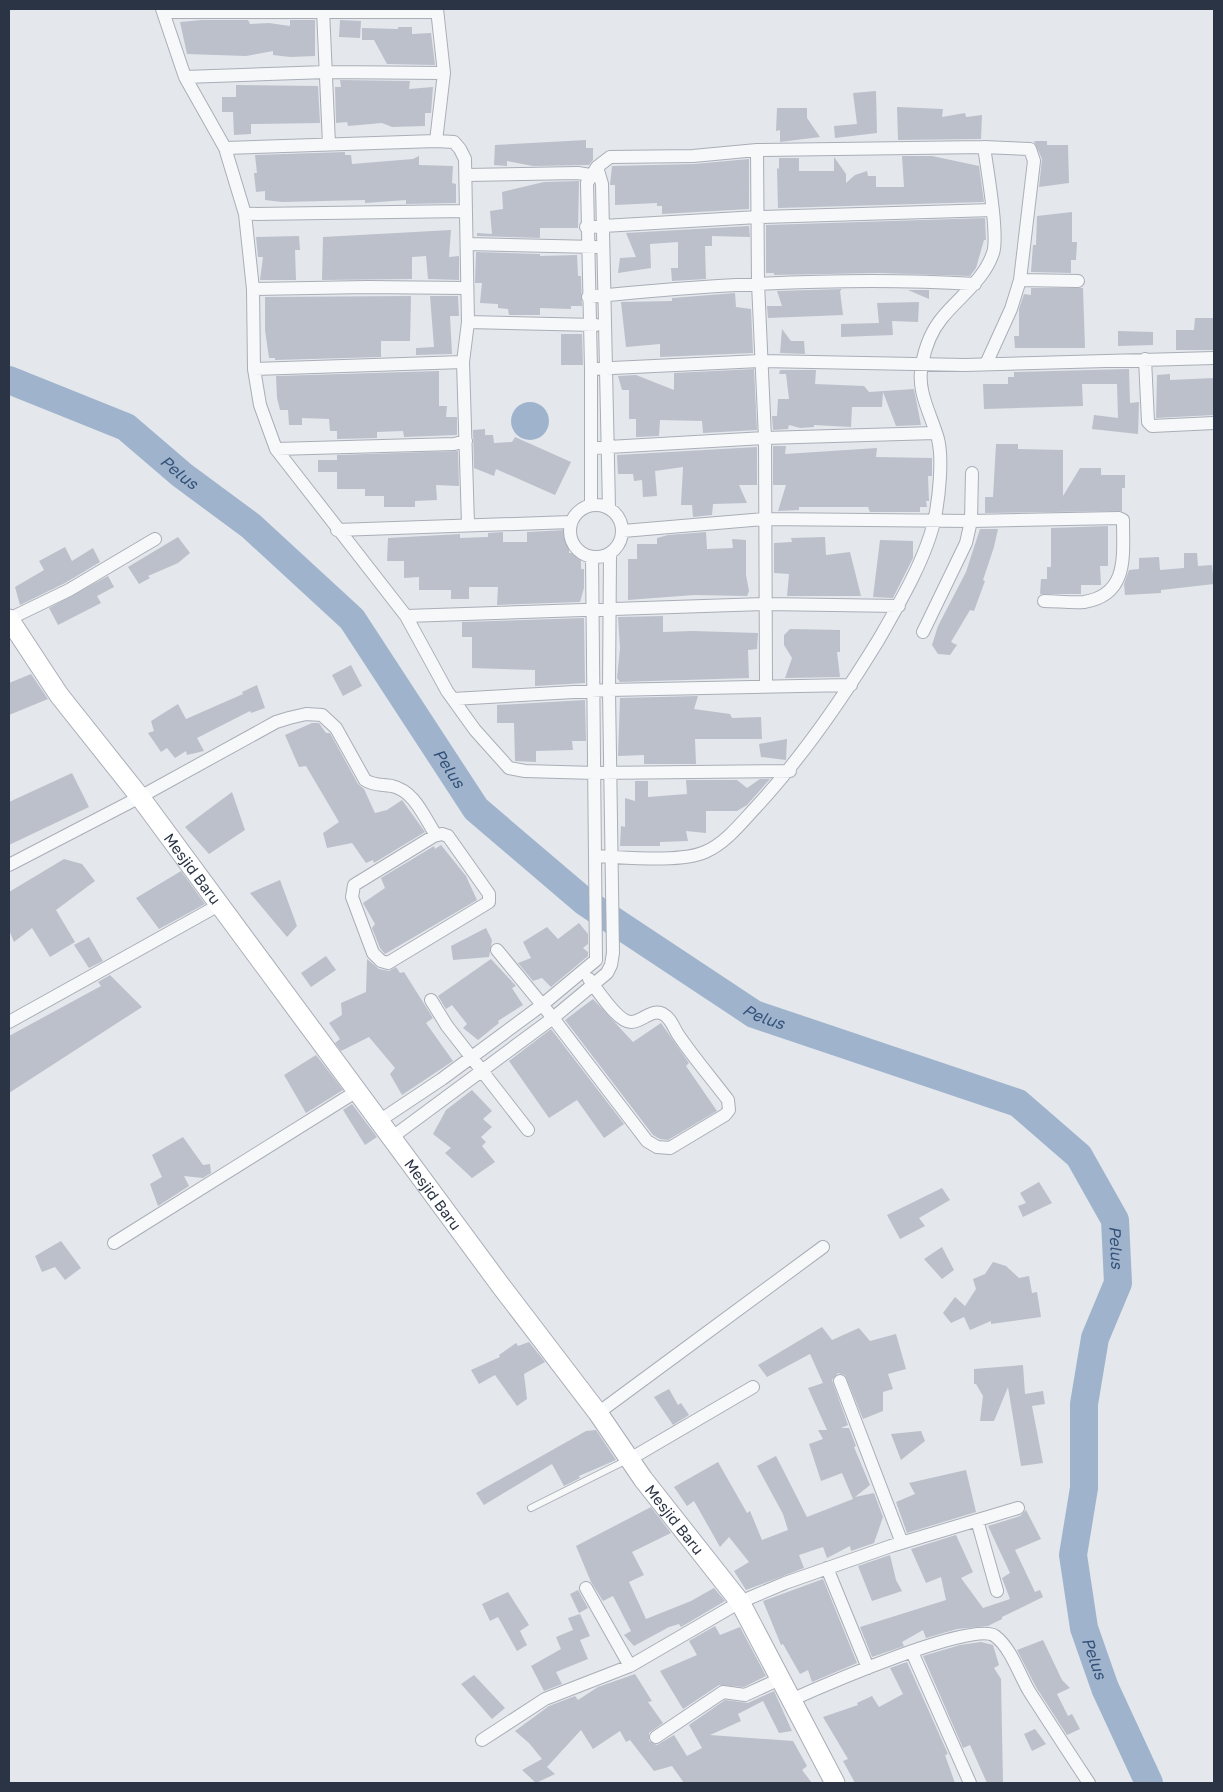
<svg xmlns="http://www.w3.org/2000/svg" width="1223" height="1792" font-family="'Golos Text',sans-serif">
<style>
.water{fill:#9fb4cc}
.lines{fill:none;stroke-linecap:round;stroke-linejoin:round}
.river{stroke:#9fb4cc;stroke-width:28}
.building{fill:#bbc0ca}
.lane-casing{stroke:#a9aeb7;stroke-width:8}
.street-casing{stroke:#a9aeb7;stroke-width:14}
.secondary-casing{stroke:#a9aeb7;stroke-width:21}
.lane{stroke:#f7f8fa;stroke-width:6}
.street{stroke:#f7f8fa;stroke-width:12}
.secondary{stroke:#fff;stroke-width:19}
.labels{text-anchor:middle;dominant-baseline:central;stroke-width:5;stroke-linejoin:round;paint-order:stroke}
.street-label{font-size:15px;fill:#2b3445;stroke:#f4f6f9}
.water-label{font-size:16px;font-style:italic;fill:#34527a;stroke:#f4f6f9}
</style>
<rect width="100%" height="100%" fill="#e4e7ec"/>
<path class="water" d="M511 421a19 19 0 1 1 38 0a19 19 0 1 1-38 0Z"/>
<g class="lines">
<path class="river" id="s1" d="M9,380L126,427L182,475L251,526L352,619L476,809L585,902L754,1014L1018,1103L1079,1156L1115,1220L1118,1283L1095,1338L1084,1404V1488L1073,1555L1084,1628L1105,1688L1149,1783"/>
</g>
<path class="building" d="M202,20H248L250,24L269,23L290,26V20H315V56L290,57L273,55V51L246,56L187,54L180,22Z
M340,20L361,21L360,38L339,37Z
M398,27H412V34L431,33L435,65L387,64L374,40H362V28L398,29Z
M340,80L410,81L409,89L433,87L431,113H425V126L392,127L382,123L348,126L347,122L336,123L335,87H341Z
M236,85L318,86L320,123L251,124V134L234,135L233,112H222V97H236Z
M876,91L877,133L835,138L834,126L857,124L853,93Z
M897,107L943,109L942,117L965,113L966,117L982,115L981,139L898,140Z
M777,108H807V118L820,137L780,142V130L776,131Z
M586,140V148H593V160L589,165L533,166L507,161V166L494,165L495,145Z
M1034,141H1047V145H1068L1069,183L1039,187L1042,159Z
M345,152V155H351L352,164L413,159L419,156V165L453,166L452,183L456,184V203L406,204V200L365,203V200L282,202L265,200V191L256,192L254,173H257L255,155Z
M902,156H932L979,166L984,202L778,208L777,168L779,169V158H799V171H834V157L846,174V183L855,175L867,171L868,176H876V187H904Z
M749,159V209L662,214V206H657V203L615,205V185H610L612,166L694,164Z
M579,181L578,228H540V238L477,236V233L492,234L490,211L503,209L502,192L544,182Z
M1072,212V242H1077L1076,260H1071V273L1031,272L1033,245H1036L1037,216Z
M985,218L986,240H984L976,268L970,276L879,273L774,275V273H766V225Z
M749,226L750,237L712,236V246H705L706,279L672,281L671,268H678V242L650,244L651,268L618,273L620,258L636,257L626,233Z
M451,230L449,257L459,256V280L428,279L426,256L412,257V279L322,280L323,237Z
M299,236L300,250H295L296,280H260L263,257H258L256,237Z
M476,252L540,254V256L577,255L578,276H581L582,306H571V309L540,308V315H509L508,309L498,308V304L480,303L482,283H475Z
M1031,288H1083L1085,348H1015L1014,336H1019V309L1024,294L1031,295Z
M842,289L840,291L843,315L768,318L767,306H782L777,291Z
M908,290H929V299Z
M735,293L736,307L751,309L753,353L660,357V344L626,347L621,302L672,301V298Z
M411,296L410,341H381V357L275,360V358H269L265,330V297Z
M430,296H458L459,316H450L452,354L416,355V348L434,347Z
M919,302L918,322L892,321L893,335L841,337V324L879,323L877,303Z
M1195,318H1214V350H1176V330H1194Z
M782,329L791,341H804L805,354L780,353Z
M1118,331L1153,332V345L1118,346Z
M561,334H582L583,365H561Z
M754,369L757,430L703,433L702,421L660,420L659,436L636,437V419H629V390H622L618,376L636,375L674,390V373Z
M1129,369L1130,403L1139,402L1138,434L1092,429L1094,415L1118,418L1117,384H1082L1083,406L984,409L983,384H1008V377H1014V372Z
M780,370H816L815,384L864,386L869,392L914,389L921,425L896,426L883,392L882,407H852L851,427L814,425V427L800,428L789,425L788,429L773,430L772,416H777L778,399H789L786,374H779Z
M439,371V406H447L446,417H457V435L404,437L403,431L377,432V438L337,439V431H330L329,419L302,418V425H289L288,410H280L277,398L276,376Z
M1170,374V380L1214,378V415L1156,418L1157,375Z
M485,429V435H493L494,443L512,442L515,437L571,462L555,495L496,469L494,476L474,468L473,430Z
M996,444H1018V449L1063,450V496L1080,468H1101V475H1125V488H1122V511L985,513V497H993Z
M773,446H786L785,454L877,448L876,457L932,458V476H928L929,501H926L927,507H920V512H870L868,507H799V510L778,511L786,485H773Z
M757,447V485H739L747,503L713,504L712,515L693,517L692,505H681L683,467L655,471L657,496L643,497L642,480L634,481L633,474H618L617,455Z
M458,451L459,486L436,485L437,500L415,501V507H384V496H365V489H337V472H318V460H337V455Z
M1108,526V566H1100L1101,585H1081V594H1040L1041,579H1047V567H1051V528Z
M980,529H998L994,547L983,580L985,581L974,611L970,610L951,642L957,645L950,655L938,654L932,645L938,626L966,572Z
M566,530V544H569V553H581V569H584V588L580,602L497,605L498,587H469V599H451V590H419V577L404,578V561H387L388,538L460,534V538L488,537V533L503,532V542H527V532Z
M706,532L707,549L733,548L732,539L746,540V575L749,591L747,596L694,595L628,600V559H637V544H657V538L668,535Z
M178,537L190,553L178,563L148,576L150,578L139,584L128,567Z
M825,537L826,555L850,552L861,596H787L789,574L774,573V543L792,542L791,538Z
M880,540L913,541V558L893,598L873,597Z
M65,547L72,561L93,548L100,562L65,583L20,605L15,587L44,570L39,561Z
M1184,553H1197L1198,566L1212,565L1214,584L1161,590V593L1125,595L1124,584L1129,570L1139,569V558L1159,557L1160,570L1184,568Z
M108,576L114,587L97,596L101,603L58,625L49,608Z
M663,616V632L693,631L758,633L757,649L748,650L749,678L620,682L617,678L620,648L618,617Z
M584,618L585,683L535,686V670L472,668V637H462V622Z
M790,629L840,630V652H837L840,677L785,678L792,658L784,645V635Z
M351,665L362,686L343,696L332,675Z
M31,674L48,699L9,715V683Z
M257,685L265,708L251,713L250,711L197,738L204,751L187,755L186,751L175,758L167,748L161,752L148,733L154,731L151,721L178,704L186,719L243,694L242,692Z
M698,696L694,709L730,714L732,718L761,717L762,739H695L696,764H644V755L618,756L620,698Z
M585,700L586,741H572L573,750L536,751V762L515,761L514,723H497V705Z
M312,723H319L326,733H330L358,784L364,789L375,813L387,810L402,800L425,832L374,863L373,860L366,863L352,843L327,848L323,833L339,822L306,766L299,767L285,735Z
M787,739L786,760L761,757L759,744Z
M72,773L89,807L9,845V802Z
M760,779H770L747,805L737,811H706V833L686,831L688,841L660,842V846H620L621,826L625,827V798L635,801V781H648V797L687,794L686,780H737L747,788Z
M232,792L245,830L209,854L185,827Z
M441,845L466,876L477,900L385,954L380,948L372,928L375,924L363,903L385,888L381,878L434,846L435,849Z
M64,859L82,864L95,881L56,910L75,942L50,957L32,928L14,942L9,930V892Z
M181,871L205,904L159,929L136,898Z
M280,880L297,926L287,937L250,893Z
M579,923L588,934V944L583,948L588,952V956L551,987L542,978L533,981L518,963L531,958L523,942L547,927L558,939Z
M486,928L492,940L489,957L453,960L451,946Z
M89,937L103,961L89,968L74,945Z
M326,956L336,970L311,987L301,973Z
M367,959L379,969L389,971L396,967L400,973L404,972L433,1018L426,1023L453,1061L402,1095L390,1074L395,1068L369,1037L341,1051L335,1043L340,1039L329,1023L342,1015L341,1003L366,992Z
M491,959L516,986L512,988L523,1005L498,1021L499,1023L478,1040L463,1028L467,1024L452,1005L446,1009L438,996Z
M110,975L142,1007L9,1093V1036L101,986L98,982Z
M593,999L633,1042L661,1023L689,1063L686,1066L717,1111L668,1140L660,1139L653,1135L565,1020Z
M551,1029L624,1124L604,1138L577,1100L549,1118L509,1061Z
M316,1055L343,1090L306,1113L284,1075Z
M472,1090L492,1111L483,1119L492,1127L481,1137L486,1142L482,1146L495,1162L472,1178L445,1153L451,1148L433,1134L446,1110Z
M352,1104L377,1137L365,1145L343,1110Z
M183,1137L203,1165L210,1164L211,1173L203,1178L184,1176L189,1186L158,1206L150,1184L162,1177L152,1155Z
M1039,1182L1052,1203L1023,1217L1018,1206L1026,1203L1020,1193Z
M942,1188L950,1200L919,1218L925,1226L900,1239L887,1215Z
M61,1241L81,1268L65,1280L55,1267L42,1272L35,1256Z
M942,1247L954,1270L942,1279L924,1259Z
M993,1262L1006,1266L1019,1278L1029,1276L1032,1293L1037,1292L1041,1317L991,1324V1321L970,1330L964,1317L951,1323L943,1313L955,1297L965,1306L976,1289L973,1279L985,1274Z
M822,1327L832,1340L859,1328L870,1341L896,1334L906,1369L888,1374L893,1389L883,1392V1411L863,1419L845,1375L838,1373L832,1380L848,1425L841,1428H849L856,1446L854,1447L870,1485L855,1497L874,1493L883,1517L874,1543L851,1551L850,1546L827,1558L823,1547L799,1555L804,1568L746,1590L734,1571L749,1562L729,1537L720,1547L694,1501L687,1506L674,1487L718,1462L747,1513L750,1511L762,1540L788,1530L783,1514L757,1466L776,1456L807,1517L853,1499L842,1473L821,1481L809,1444L823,1439L818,1430H827L808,1388L823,1383L810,1354L767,1377L758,1365Z
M529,1342L545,1362L524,1374L527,1399L517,1406L495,1375L479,1384L471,1370L500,1357L499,1355L516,1343L518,1346Z
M1023,1365L1025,1394L1043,1391L1045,1404L1032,1406L1043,1463L1021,1466L1008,1387L994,1421H980L983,1396L976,1384H974V1369Z
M669,1389L678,1405L681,1403L689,1415L673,1425L654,1397Z
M596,1430L616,1460L579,1476L580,1478L564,1486L552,1464L484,1505L476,1493L586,1431Z
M921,1431L925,1441L901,1460L891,1434Z
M966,1470L976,1512L907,1533L896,1502L915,1494L909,1483Z
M651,1507L671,1533L632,1552L644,1575L629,1582L646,1619L691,1601L714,1588L725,1601L681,1627L679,1624L669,1627L634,1646L624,1635L631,1631L613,1596L603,1601L591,1582L576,1546Z
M1026,1510L1041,1539L1015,1550L1035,1592L1040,1590L1043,1597L1002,1617V1619L988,1626L957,1629L926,1638L923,1630L902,1642L904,1646L872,1657L860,1627L946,1600L941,1577L926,1583L911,1549L956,1535L973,1572L961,1578L983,1608L1010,1599L1002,1578L1010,1573L988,1526L1020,1516Z
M890,1555L896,1580L902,1591L872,1601L858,1566Z
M823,1579L857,1663L812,1682L808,1670L800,1674L783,1644L781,1645L763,1601Z
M578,1590L588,1608L579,1613L570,1594Z
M508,1592L529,1625L520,1631L527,1645L517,1651L498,1617L490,1621L482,1604Z
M580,1614L590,1636L580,1640L588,1659L556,1672L562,1684L544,1691L531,1666L561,1649L556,1637L573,1630L568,1618Z
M715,1626L720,1635L740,1627L766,1676L744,1687L719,1685L683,1709L660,1671L697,1655L689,1641Z
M1043,1640L1062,1680L1070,1688L1057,1694L1068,1716L1072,1714L1080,1729L1067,1735L1036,1687L1017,1650Z
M981,1642L993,1645L999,1665L994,1668L1001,1679L1003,1783H987L970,1745L963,1748L923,1656L960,1645Z
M907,1662L948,1754L945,1755L955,1783H855L843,1761L848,1759L823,1717L858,1705L857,1703L872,1696L879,1707L903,1694L890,1668Z
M635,1674L652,1701L648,1702L663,1723L649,1733V1741L657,1745L674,1735L687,1756L702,1748L689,1725L725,1700L748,1703L774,1691L792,1731L779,1733L763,1701L738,1714L741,1721L710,1735L793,1741L807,1766L802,1770L812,1783H684L672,1766L654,1771L630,1740L626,1742L620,1731L593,1749L581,1730L547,1767L555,1774L536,1783L522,1770L542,1759L529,1743L515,1731L549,1706L575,1696L578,1700L598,1687Z
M474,1675L505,1708L492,1719L461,1684Z
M1035,1729L1046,1744L1032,1751L1024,1734Z"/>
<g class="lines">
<g class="lane-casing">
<path id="lane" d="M531,1508L629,1459"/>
</g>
<g class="street-casing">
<path id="street" d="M162,9L185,77L225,148L245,214L253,289L254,369L260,405L276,449L406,616L447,691L475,730L509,768L525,771L595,773L790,771
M323,10L329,144
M163,12H437
M185,77L327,72L444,73
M436,141L444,73L437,9
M225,148L436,141L454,142L460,149L465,159L468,322L463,362L468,524
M757,150L758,283L765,438L766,685
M597,167L602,184L609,508
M466,175L578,173L590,175
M245,214L465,211
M586,227L758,217L993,210
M467,244L596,247
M1020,280L1078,281
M253,289L367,287L466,288
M588,297C716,284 847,276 975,284
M468,322L596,325
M1145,359L1148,422L1152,426L1214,423
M254,369L463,362
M591,369L760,361L965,365L1214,358
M591,448L765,438L935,433
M276,449L454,444L466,441
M570 531a26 26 0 1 1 52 0a26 26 0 1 1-52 0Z
M591,505V369L587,183L597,167L610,157L693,156L757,150L984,147L1030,149L1034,161L1020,280L1011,309L986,364
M337,530L571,522
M623,531L765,519L971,521L1119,518L1123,520C1123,555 1129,595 1084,602C1071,603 1057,601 1044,601
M406,616L766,604L899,606
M9,619L69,590L155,539
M923,632L966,543L971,521L972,473
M453,699L609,690L851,685
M442,834L448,836L489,894V902L388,963L381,961L373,953L352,897L354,885L434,836Z
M595,856C624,857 680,863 705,852C726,843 742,822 757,806C804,755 843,698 879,639C899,604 927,557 935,517C939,497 943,459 938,439C931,414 916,391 922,364C925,348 932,330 942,318C960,296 984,280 993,253C999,236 987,168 984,147
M9,865L140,797L276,722L289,718L306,714L322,715L336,728L365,780C374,786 382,784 392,786C414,791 423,815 434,832V836
M497,950L553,1018L647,1141L657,1147L670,1148L725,1115L729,1110L728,1100C712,1079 694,1058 679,1036C674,1029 671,1018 663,1014C652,1008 642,1022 631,1022C617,1022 597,989 589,979
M431,1000L447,1026L528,1130
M9,1022L219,905
M379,1121L442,1079L542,1005L596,960L592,557
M391,1138L553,1018L607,973L611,965L613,953L609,690L610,554
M114,1243L357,1091
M840,1381L902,1543
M598,1413L823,1247
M630,1459L753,1387
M977,1520L997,1591
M827,1568L868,1668
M586,1588L630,1666
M912,1652L970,1783
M791,1700C820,1687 973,1620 995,1636C1011,1648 1019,1674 1029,1691C1049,1722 1069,1753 1089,1783
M656,1737L723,1692L745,1695L780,1679
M482,1740L545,1699L630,1666L740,1602L785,1583L891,1546L1018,1508"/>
</g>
<g class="secondary-casing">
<g id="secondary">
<path id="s2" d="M9,619L59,695L140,797L501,1286L598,1413L643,1479L740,1602L835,1783"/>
</g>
</g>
<use href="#lane" class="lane"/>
<use href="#street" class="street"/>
<use href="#secondary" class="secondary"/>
</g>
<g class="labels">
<g class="street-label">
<text stroke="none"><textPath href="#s2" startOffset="310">Mesjid Baru</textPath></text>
<text stroke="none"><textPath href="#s2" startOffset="715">Mesjid Baru</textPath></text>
<text stroke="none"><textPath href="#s2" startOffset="1120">Mesjid Baru</textPath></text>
</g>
<g class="water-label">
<text stroke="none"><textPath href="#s1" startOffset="196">Pelus</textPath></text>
<text stroke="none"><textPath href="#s1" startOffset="601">Pelus</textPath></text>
<text stroke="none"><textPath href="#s1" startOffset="1006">Pelus</textPath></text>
<text stroke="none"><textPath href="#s1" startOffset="1456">Pelus</textPath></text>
<text stroke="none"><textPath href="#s1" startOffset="1876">Pelus</textPath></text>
</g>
</g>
<rect width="1223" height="1792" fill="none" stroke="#2b3445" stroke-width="20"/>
</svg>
